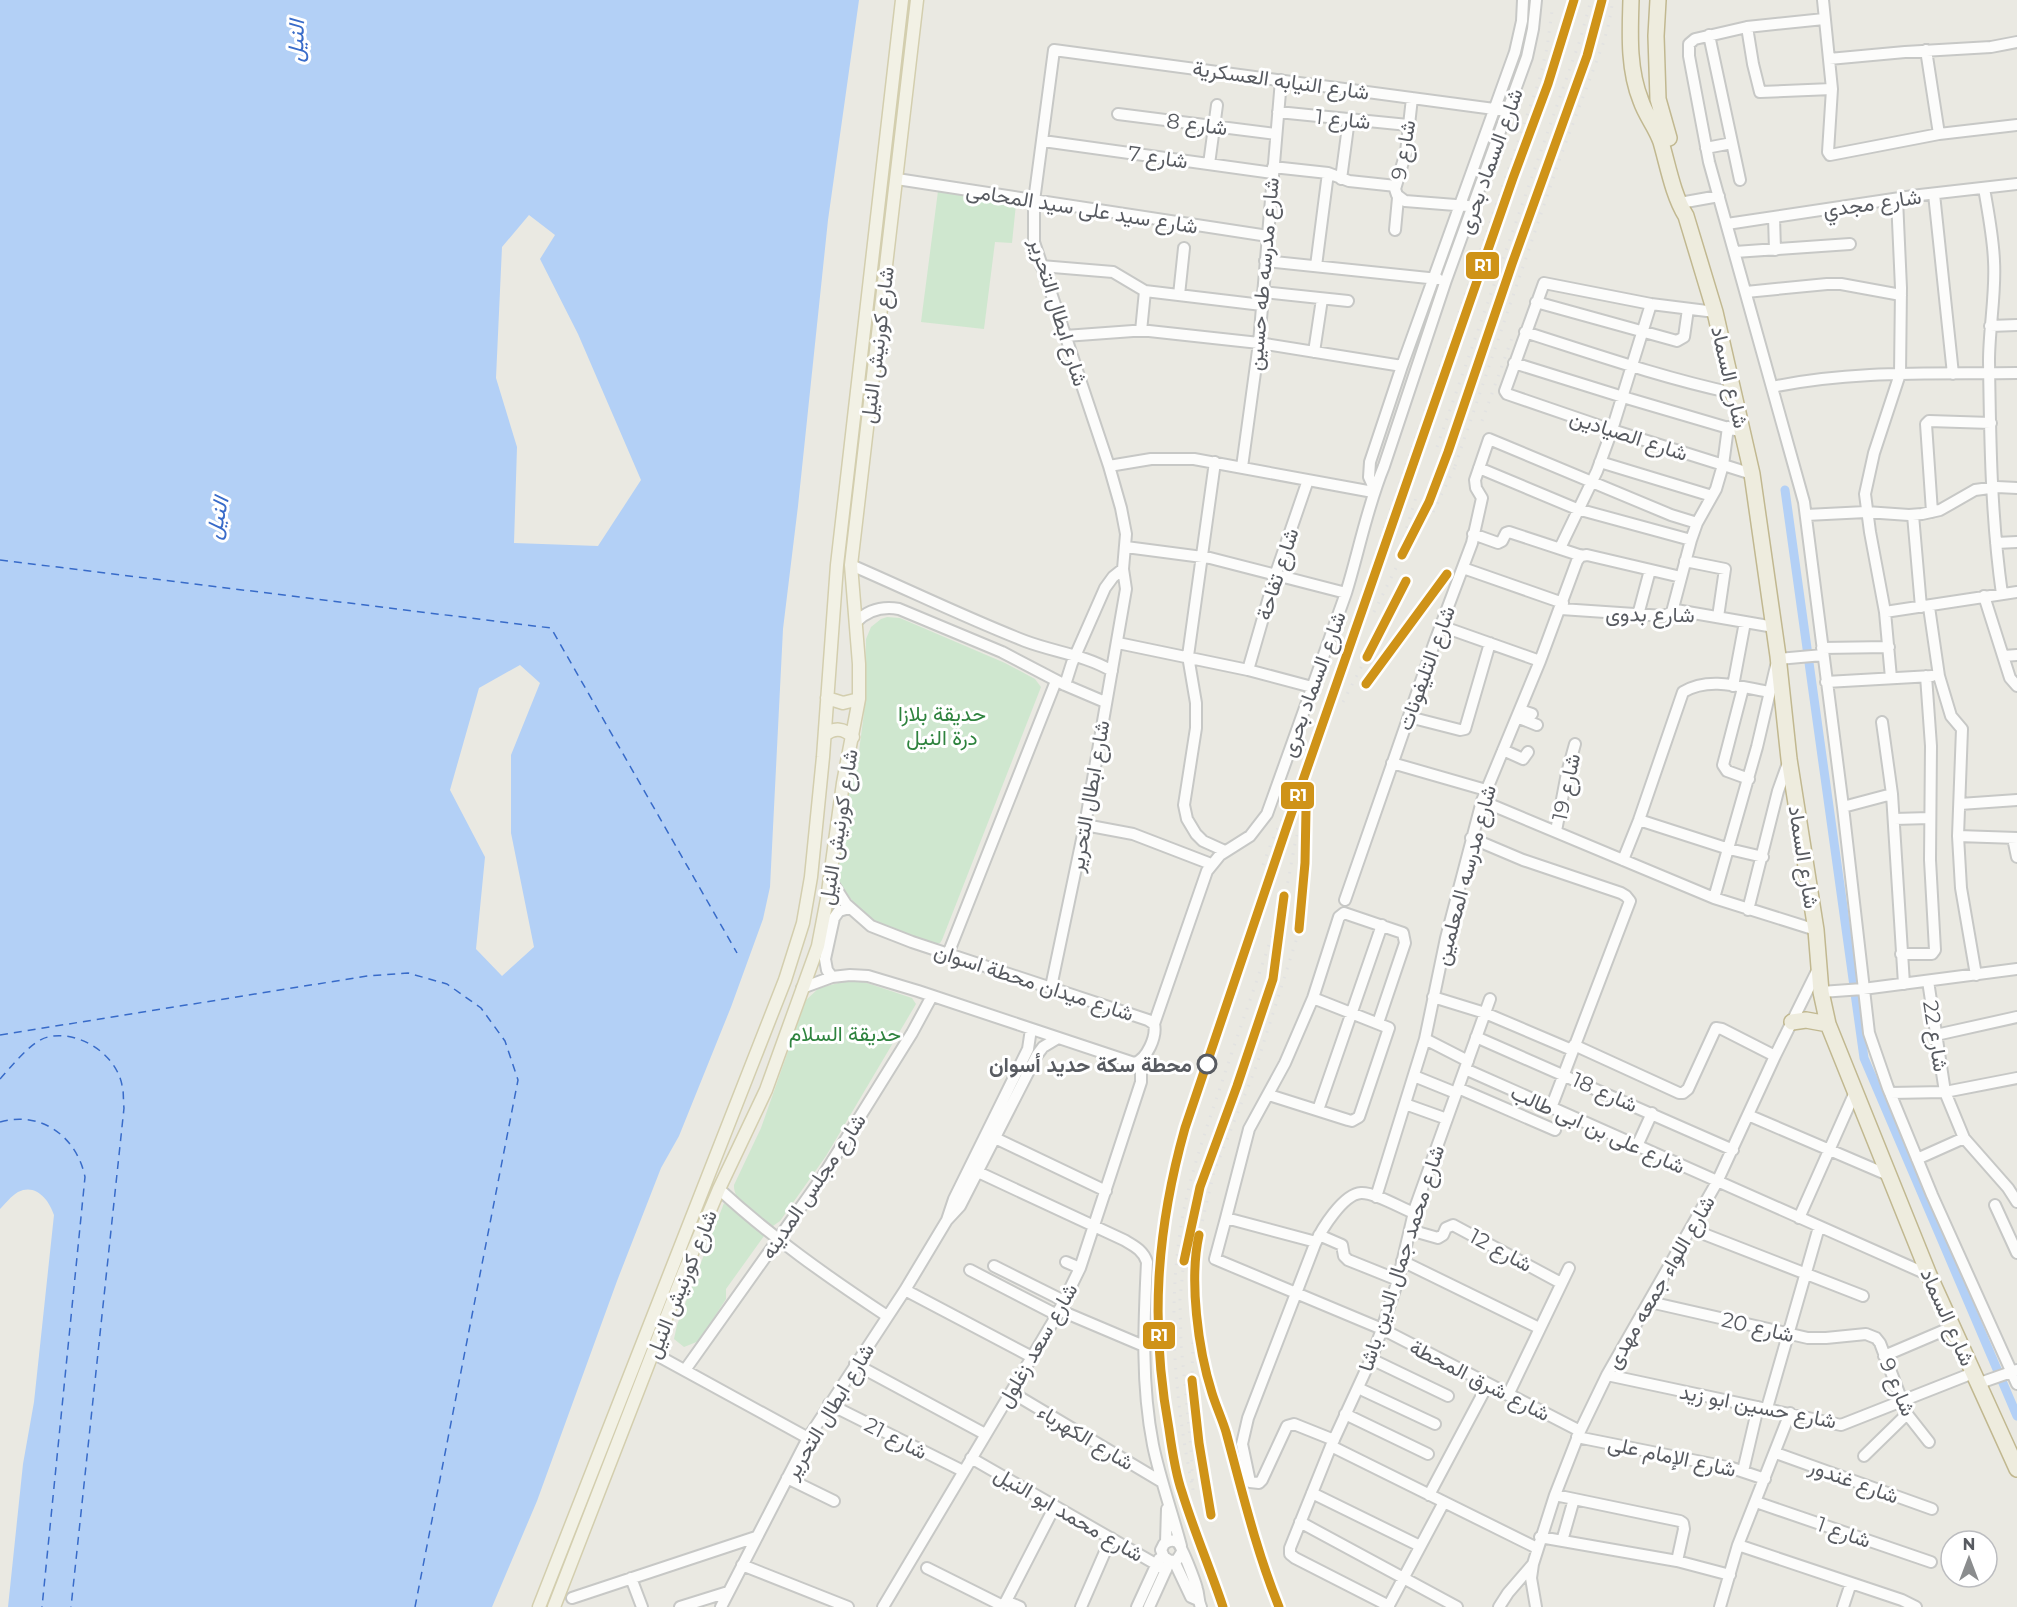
<svg xmlns="http://www.w3.org/2000/svg" width="2017" height="1607" font-family="Montserrat,Vazirmatn,sans-serif">
<style>
.green{fill:#cfe7cf}
.water{fill:#b3d0f6;fill-rule:evenodd}
.lines{fill:none;stroke-linecap:round;stroke-linejoin:round}
.canal{stroke:#b3d0f6;stroke-width:9}
.ferry{stroke:#386bc9;stroke-width:1.5;stroke-dasharray:8 6;stroke-linecap:butt}
.minor-casing{stroke:#c7c8c6;stroke-width:14}
.major-casing{stroke:#d3ceae;stroke-width:15}
.highway-casing{stroke:#c1b890;stroke-width:18}
.minor{stroke:#fcfcfb;stroke-width:10}
.major{stroke:#f2f1e5;stroke-width:12}
.highway{stroke:#eeecde;stroke-width:15}
.rail{stroke:#e2e2e1;stroke-width:3;stroke-dasharray:1.5 8;stroke-linecap:butt}
.rail-1-casing{stroke:#fff;stroke-width:14}
.rail-1{stroke:#cf9318;stroke-width:9}
.stop-dot{fill:#fff;stroke:#585b61;stroke-width:3}
.labels{text-anchor:middle;dominant-baseline:central;stroke-width:6;stroke-linejoin:round;paint-order:stroke}
.street-label{font-size:21px;fill:#585b61;stroke:#fff}
.park-label{font-size:21px;fill:#2e833e;stroke:#fff}
.stop-label{font-size:21px;font-weight:bold;fill:#585b61;stroke:#fff;text-anchor:end}
.water-label{font-size:22px;font-style:italic;fill:#386bc9;stroke:#fff}
.line-badge{stroke:#fff;stroke-width:2}
.badge-label{font-size:16px;text-anchor:middle;font-weight:bold;fill:#fff}
</style>
<rect width="100%" height="100%" fill="#eae9e2"/>
<path class="green" d="M938,191L1016,204L1012,243L995,242L984,329L921,322Z
M887,617L900,618L1005,663L1035,679L1041,687L942,940L940,943L933,945L867,919L836,880L846,802L859,751L864,713L866,639L871,627L881,619Z
M850,980H858L912,998L916,1004L826,1156L780,1221L773,1226H769C757,1216 733,1203 734,1185L761,1128L806,1000L819,988Z
M724,1203L764,1236L726,1289V1299L699,1341L684,1347L674,1339L677,1325Z"/>
<path class="water" d="M0,0H859L828,220L798,506L783,629L770,887L763,919L731,1007L679,1136L661,1168L617,1281L537,1501L492,1607H8L23,1464L34,1402L54,1215C49,1200 36,1183 18,1192C11,1196 5,1204 0,1209ZM529,215L555,235L540,259L578,334L641,480L598,546L514,543L517,447L496,378L502,247ZM520,665L540,683L511,755V833L534,947L502,976L476,949L485,857L450,790L479,688Z"/>
<g class="lines">
<path class="canal" d="M1785,490L1864,1058L2017,1416"/>
<path class="ferry" d="M0,560L551,628L737,953
M0,1035L367,976L408,973L447,984L481,1008L505,1041L518,1080L415,1607
M0,1079C11,1067 32,1040 48,1037C79,1030 116,1054 122,1085C124,1092 123,1100 124,1108L71,1607
M0,1122C41,1110 77,1137 85,1177L42,1607"/>
<g class="minor-casing">
<path id="minor" d="M1823,0L1832,89L1828,152L1830,155L1939,134L2017,125
M1824,19L1747,27L1695,39L1689,44V56L1709,162L1804,502L1843,807L1869,1033L1888,1088L1932,1195L2017,1384
M1747,27L1753,64L1760,92L1832,89
M1709,35L1740,180
M1926,50L1939,134
M1829,59L1905,52L1991,47L2017,42
M1412,98L1406,152L1395,189L1397,195L1405,201L1468,206
M1278,112L1408,125
M1118,114L1276,134
M1043,141L1273,173
M1706,148L1732,143
M1209,164L1217,105
M1273,167L1328,173L1349,181L1396,186
M897,179L1268,236
M1341,179L1349,119
M1984,188C1988,212 1993,236 1994,261C1996,294 1989,328 1989,361C1990,438 1991,517 2002,594
M1934,194L1953,374
M1680,203L1719,196
M1774,217L1775,250
M1727,224L1920,195L2017,184
M1395,230L1398,198
M1735,252L1850,244
M1265,261L1438,279
M1041,266L1113,272L1145,291L1262,305
M1316,266L1328,173
M1263,292L1348,301
M1746,292L1827,284H1841L1901,295
M1179,295L1184,248
M1536,302L1677,341L1684,337L1688,309
M1715,312L1651,304L1544,283L1505,391L1507,394L1612,430L1752,474
M1990,326L2017,325
M1141,331L1145,291
M1525,332C1594,354 1663,378 1733,393
M1065,336L1133,331H1149L1259,343L1402,366
M1314,352L1322,299
M1514,363L1623,397L1742,432
M1772,387C1852,370 1935,374 2017,373
M1215,462L1188,656L1196,703V728L1184,805L1187,819L1196,834L1203,841L1225,851
M1600,462L1712,496
M1109,466L1151,459H1194L1373,492
M1242,467L1259,343L1281,80
M1479,468L1577,509L1691,540
M1374,488L1369,477L1370,462L1402,366L1515,52L1522,21L1523,0
M1932,512L1926,424L1929,421L1991,423
M1806,515L1866,512L1909,515L1922,514L1940,510L1975,490L1997,487L2017,488
M1913,515L1921,607
M1473,534L1498,543L1502,541L1506,533L1509,532L1582,556
M1996,543L2017,542
M1126,547L1210,558L1346,593
M1560,548L1597,471L1612,430L1651,304
M1685,561L1725,569L1718,617
M851,565C909,590 966,618 1025,641C1054,652 1085,655 1112,671
M1463,568L1563,603
M1984,596L2010,678L2017,686
M1929,607L1939,676L1951,716L1962,729L1958,836L1961,888L1976,975
M1561,609L1664,616L1676,610L1774,627
M1672,612L1691,540L1697,523L1716,489L1723,465L1728,427
M1885,612L2017,592
M1638,615L1650,570
M856,622C868,610 882,606 899,609L1002,652L1065,685L1105,702
M1441,626L1540,661
M1118,643L1248,670L1312,687
M1822,648L1889,647
M2004,656L2017,655
M1778,659L1823,655
M1248,670L1276,573L1308,480
M1891,678L1885,612L1870,532L1865,494L1874,453L1900,374L1901,288L1897,199
M1826,682L1932,676
M1065,685L1072,663L1105,588L1113,577L1123,569
M1733,686L1745,622
M1743,688L1723,765L1727,771L1749,779
M1520,710L1532,714
M1409,717L1460,730L1465,729L1490,643
M1517,717L1537,725
M1503,750L1523,759L1528,752
M1392,763L1486,790
M1892,794L1904,984
M1482,801L1714,898L1816,930
M1960,804L2017,800
M1843,807L1892,794L1882,722
M1894,819L1930,818
M1639,820L1729,849L1763,857
M1085,825L1133,834L1211,864
M1556,831L1567,773L1575,744
M1958,836L2017,838
M1471,838L1523,860L1621,893L1626,896L1630,901L1551,1108
M2013,838L2017,857
M1623,860L1639,820L1683,692C1709,676 1741,687 1770,692
M1714,898L1757,747L1776,666
M1345,900L1434,644L1472,543L1482,498L1476,488L1475,480L1489,439L1671,515L1697,523
M1748,910L1778,791L1788,763
M948,954L1056,681
M1901,954H1932L1935,950L1930,860L1931,746L1926,676
M832,977L827,970L825,959L834,918L839,911L849,908
M1928,981L1945,1092L1964,1138L2008,1188L2017,1202
M1051,987L1085,825L1126,589L1123,569L1126,534L1121,508L1109,466L1034,242V201L1054,50L1509,111
M802,988L832,977L850,975L868,976L918,991L1134,1063C1147,1060 1157,1036 1154,1024L1148,1020L912,942L871,926L846,904L830,879
M1821,992L1863,989L2017,969
M1433,997L1485,1013L1572,1050
M1154,1024L1207,871L1220,855L1250,836L1267,814L1346,593C1359,551 1367,507 1384,466L1446,280L1527,57L1533,29L1536,0
M1936,1035L2017,1017
M1476,1037L1733,1150
M1425,1039L1468,1061
M1574,1045L1679,1093H1683L1688,1089L1716,1028L1722,1029L1775,1056
M1465,1069L1929,1275
M1414,1076L1456,1093
M1458,1088L1555,1130
M1890,1093L1945,1092L2017,1078
M1269,1095L1348,1120L1352,1121L1359,1117L1389,1028L1313,998
M1405,1104L1447,1119
M1318,1110L1382,925
M1748,1115L1888,1175
M995,1138L1106,1191
M1637,1146L1652,1113
M1917,1159L1964,1138
M978,1172L1124,1240C1134,1246 1143,1250 1147,1262C1144,1323 1141,1384 1153,1445C1160,1479 1172,1512 1181,1546
M719,1189C771,1237 828,1277 887,1316
M1376,1197L1425,1039L1446,938L1482,801L1540,661L1577,561L1581,556L1587,555L1681,577
M1995,1205L2017,1253
M1226,1218L1215,1259L1382,1329L1580,1431
M1799,1218L1855,1092
M947,1220L960,1206L1037,1055L1043,1047L1058,1038
M1691,1229L1863,1296
M1410,1230L1438,1238L1443,1235L1446,1228L1453,1225L1561,1283
M1319,1235L1342,1245L1344,1256L1348,1260L1398,1280
M1316,1242L1226,1218L1249,1129L1285,1063L1313,998L1339,917L1344,913L1403,933L1405,943L1378,1023
M1402,1261L1539,1328
M1066,1262L1080,1268
M994,1266L1064,1301
M970,1270L1057,1315
M905,1290L1032,1357
M1650,1302L1808,1338H1826L1866,1334L1876,1338L1880,1343L1907,1414L1929,1442
M1059,1310L1144,1346
M653,1353L808,1438
M1884,1356L1952,1327
M1371,1359L1448,1396
M855,1364L985,1434
M685,1370L823,1176L912,1033L932,996
M1607,1375L1841,1425L1973,1373
M1977,1384L2017,1370
M1358,1388L1435,1424
M1011,1392L1162,1482
M1508,1395L1569,1268
M829,1404L963,1471
M1767,1408L1819,1227
M1345,1414L1428,1454
M1577,1437L1732,1468L1765,1479
M1334,1440L1294,1424L1287,1426L1262,1480L1259,1483L1250,1482L1242,1444L1248,1418L1315,1244C1321,1230 1343,1194 1361,1193C1374,1192 1401,1208 1414,1213
M1331,1446L1537,1548
M1776,1453L1932,1509
M1864,1456L1907,1414
M971,1458L1166,1570
M1743,1471L1758,1407
M787,1478L834,1501
M1312,1493L1420,1546
M1429,1495L1488,1384
M1555,1495L1680,1521L1683,1523L1684,1529L1677,1561
M1756,1502L1931,1562
M1300,1522L1457,1607
M1540,1537L1677,1561L1730,1575
M1562,1541L1574,1499
M1166,1542L1167,1509
M1738,1545L1902,1600L1916,1607
M1182,1552L1177,1560L1170,1561L1164,1557L1161,1550L1164,1544C1168,1541 1172,1539 1177,1542C1181,1544 1195,1581 1197,1589C1199,1595 1198,1601 1201,1607
M1174,1561L1191,1597L1198,1600
M742,1565L848,1607
M927,1568L1003,1606
M631,1578L642,1607
M572,1598L756,1537
M1006,1601L1020,1607
M1389,1606L1295,1558L1290,1554V1548L1331,1446L1371,1359L1382,1329L1398,1280L1415,1208L1490,999
M680,1607L728,1592
M721,1607L808,1438L905,1290L947,1220L954,1199L1028,1049L1031,1029
M883,1607L1057,1315L1080,1268L1141,1082V1070L1138,1062
M1003,1607L1055,1506
M1081,1607L1111,1538
M1137,1607L1159,1559
M1149,1607L1169,1563
M1388,1607L1444,1502
M1499,1607L1508,1593L1533,1564
M1536,1607L1531,1578L1533,1564L1555,1495L1580,1431L1607,1375L1717,1182L1775,1056L1819,967
M1720,1607L1738,1545L1790,1413
M1843,1607L1851,1583"/>
</g>
<g class="major-casing">
<path id="major" d="M827,698L843,703L859,699
M825,735C834,727 844,728 853,737
M539,1607L785,980L803,923L811,877L823,757L837,565L902,0
M554,1607L684,1272L719,1189L766,1090L818,946L827,899L843,783L859,699V664L851,565L917,0"/>
</g>
<g class="highway-casing">
<path id="highway" d="M1631,0C1630,33 1628,69 1641,101C1646,116 1656,127 1661,142C1668,166 1673,195 1686,216L1715,312L1752,474L1778,656L1789,759L1816,930L1821,992L1828,1024L1929,1275L2017,1469
M1658,0L1656,36L1658,99L1669,138
M1792,1022L1806,1020L1828,1024"/>
</g>
<use href="#minor" class="minor"/>
<use href="#major" class="major"/>
<use href="#highway" class="highway"/>
<path class="rail" d="M1482,421L1512,338
M1437,447L1580,40L1591,0
M1455,466L1560,158L1603,44L1608,27L1613,0
M1433,512L1458,461
M1404,537L1417,494
M1395,601L1406,581
M1374,612L1429,502L1448,452L1512,264L1587,56L1602,0
M1355,628L1358,604L1539,81L1547,48L1552,11
M1375,640L1394,590
M1366,684L1447,574
M1343,702L1379,633
M1263,865C1273,836 1285,811 1302,785
M1284,896L1273,979L1237,1086L1200,1187L1184,1259L1180,1299L1181,1344L1191,1448L1193,1490C1174,1398 1166,1302 1184,1209C1193,1165 1209,1121 1223,1079C1243,1018 1266,958 1284,897C1290,877 1292,855 1297,835
M1192,1382L1193,1334
M1165,1406L1181,1491L1223,1607
M1170,1412C1162,1349 1159,1283 1168,1220C1172,1190 1180,1160 1187,1130L1580,0
M1198,1433L1213,1527
M1279,1607L1245,1510L1225,1429L1212,1393L1201,1350L1197,1309L1195,1252L1214,1172L1256,1067L1301,925L1305,863L1306,810"/>
<g class="rail-1-casing">
<path id="rail-1" d="M1402,555L1429,502L1448,452L1512,264L1587,56L1602,0
M1367,657L1406,581
M1366,684L1447,574
M1299,929L1305,863L1306,810
M1199,1235C1189,1280 1198,1349 1212,1393C1216,1406 1222,1419 1226,1432C1242,1491 1256,1550 1279,1607
M1184,1261L1200,1187L1237,1086L1273,979L1284,896
M1192,1380L1199,1443L1211,1515
M1223,1607C1210,1568 1194,1531 1182,1492C1175,1472 1172,1450 1169,1429C1150,1325 1156,1231 1185,1128L1287,826L1513,178L1548,84L1574,0"/>
</g>
<use href="#rail-1" class="rail-1"/>
</g>
<circle class="stop-dot" cx="1207" cy="1064" r="9"/>
<g class="labels">
<g class="street-label">
<text transform="translate(1281 80) rotate(8)">شارع النيابه العسكرية</text>
<text transform="translate(1343 119) rotate(6)">شارع 1</text>
<text transform="translate(1197 124) rotate(7)">شارع 8</text>
<text transform="translate(1403 150) rotate(-80)">شارع 9</text>
<text transform="translate(1158 157) rotate(8)">شارع 7</text>
<text transform="translate(1490 161) rotate(-70)">شارع السماد بحرى</text>
<text transform="translate(1872 203) rotate(-8)">شارع مجدي</text>
<text transform="translate(1082 208) rotate(9)">شارع سيد على سيد المحامى</text>
<text transform="translate(1263 274) rotate(-85)">شارع مدرسه طه حسين</text>
<text transform="translate(1059 312) rotate(73)">شارع ابطال التحرير</text>
<text transform="translate(877 345) rotate(-83)">شارع كورنيش النيل</text>
<text transform="translate(1730 377) rotate(77)">شارع السماد</text>
<text transform="translate(1629 435) rotate(18)">شارع الصيادين</text>
<text transform="translate(1277 574) rotate(-72)">شارع تفاحة</text>
<text transform="translate(1650 614) rotate(1)">شارع بدوى</text>
<text transform="translate(1426 668) rotate(-70)">شارع التليفونات</text>
<text transform="translate(1313 684) rotate(-70)">شارع السماد بحرى</text>
<text transform="translate(1566 787) rotate(-78)">شارع 19</text>
<text transform="translate(1089 796) rotate(-80)">شارع ابطال التحرير</text>
<text transform="translate(838 827) rotate(-81)">شارع كورنيش النيل</text>
<text transform="translate(1804 857) rotate(81)">شارع السماد</text>
<text transform="translate(1465 875) rotate(-75)">شارع مدرسه المعلمين</text>
<text transform="translate(1034 982) rotate(18)">شارع ميدان محطة اسوان</text>
<text transform="translate(1936 1036) rotate(81)">شارع 22</text>
<text transform="translate(1605 1092) rotate(24)">شارع 18</text>
<text transform="translate(1598 1129) rotate(24)">شارع على بن ابى طالب</text>
<text transform="translate(813 1186) rotate(-56)">شارع مجلس المدينه</text>
<text transform="translate(1501 1250) rotate(28)">شارع 12</text>
<text transform="translate(1401 1258) rotate(-72)">شارع محمد جمال الدين باشا</text>
<text transform="translate(1660 1282) rotate(-60)">شارع اللواء جمعه مهدى</text>
<text transform="translate(681 1284) rotate(-68)">شارع كورنيش النيل</text>
<text transform="translate(1948 1317) rotate(66)">شارع السماد</text>
<text transform="translate(1758 1327) rotate(13)">شارع 20</text>
<text transform="translate(1037 1345) rotate(-60)">شارع سعد زغلول</text>
<text transform="translate(1480 1380) rotate(27)">شارع شرق المحطة</text>
<text transform="translate(1898 1387) rotate(67)">شارع 9</text>
<text transform="translate(1758 1406) rotate(11)">شارع حسين ابو زيد</text>
<text transform="translate(829 1411) rotate(-59)">شارع ابطال التحرير</text>
<text transform="translate(1086 1437) rotate(31)">شارع الكهرباء</text>
<text transform="translate(896 1438) rotate(27)">شارع 21</text>
<text transform="translate(1672 1456) rotate(12)">شارع الإمام على</text>
<text transform="translate(1854 1481) rotate(20)">شارع غندور</text>
<text transform="translate(1069 1514) rotate(30)">شارع محمد ابو النيل</text>
<text transform="translate(1844 1532) rotate(19)">شارع 1</text>
</g>
<g class="park-label">
<text x="942" y="713">حديقة بلازا<tspan x="942" dy="24">درة النيل</tspan></text>
<text x="845" y="1033">حديقة السلام</text>
</g>
<g class="stop-label">
<text x="1192" y="1064">محطة سكة حديد أسوان</text>
</g>
<g class="water-label">
<text transform="translate(296 41) rotate(-88)">النيل</text>
<text transform="translate(217 518) rotate(-78)">النيل</text>
</g>
</g>
<g class="line-badge">
<rect x="1465" y="251" width="35" height="29" rx="6" fill="#cf9318"/>
<rect x="1280" y="781" width="35" height="29" rx="6" fill="#cf9318"/>
<rect x="1142" y="1321" width="34" height="29" rx="6" fill="#cf9318"/>
</g>
<g class="badge-label">
<text x="1483" y="271">R1</text>
<text x="1298" y="801">R1</text>
<text x="1159" y="1341">R1</text>
</g>
<g transform="translate(1969 1559)"><circle r="28" fill="#ffffff" stroke="#bcbdc0" stroke-width="1.5"/>
<path d="M0-4.5L10 22L0 15L-10 22Z" fill="#8b8d8e"/>
<text y="-9" font-size="16" font-weight="bold" text-anchor="middle" fill="#585b61">N</text>
</g>
</svg>
